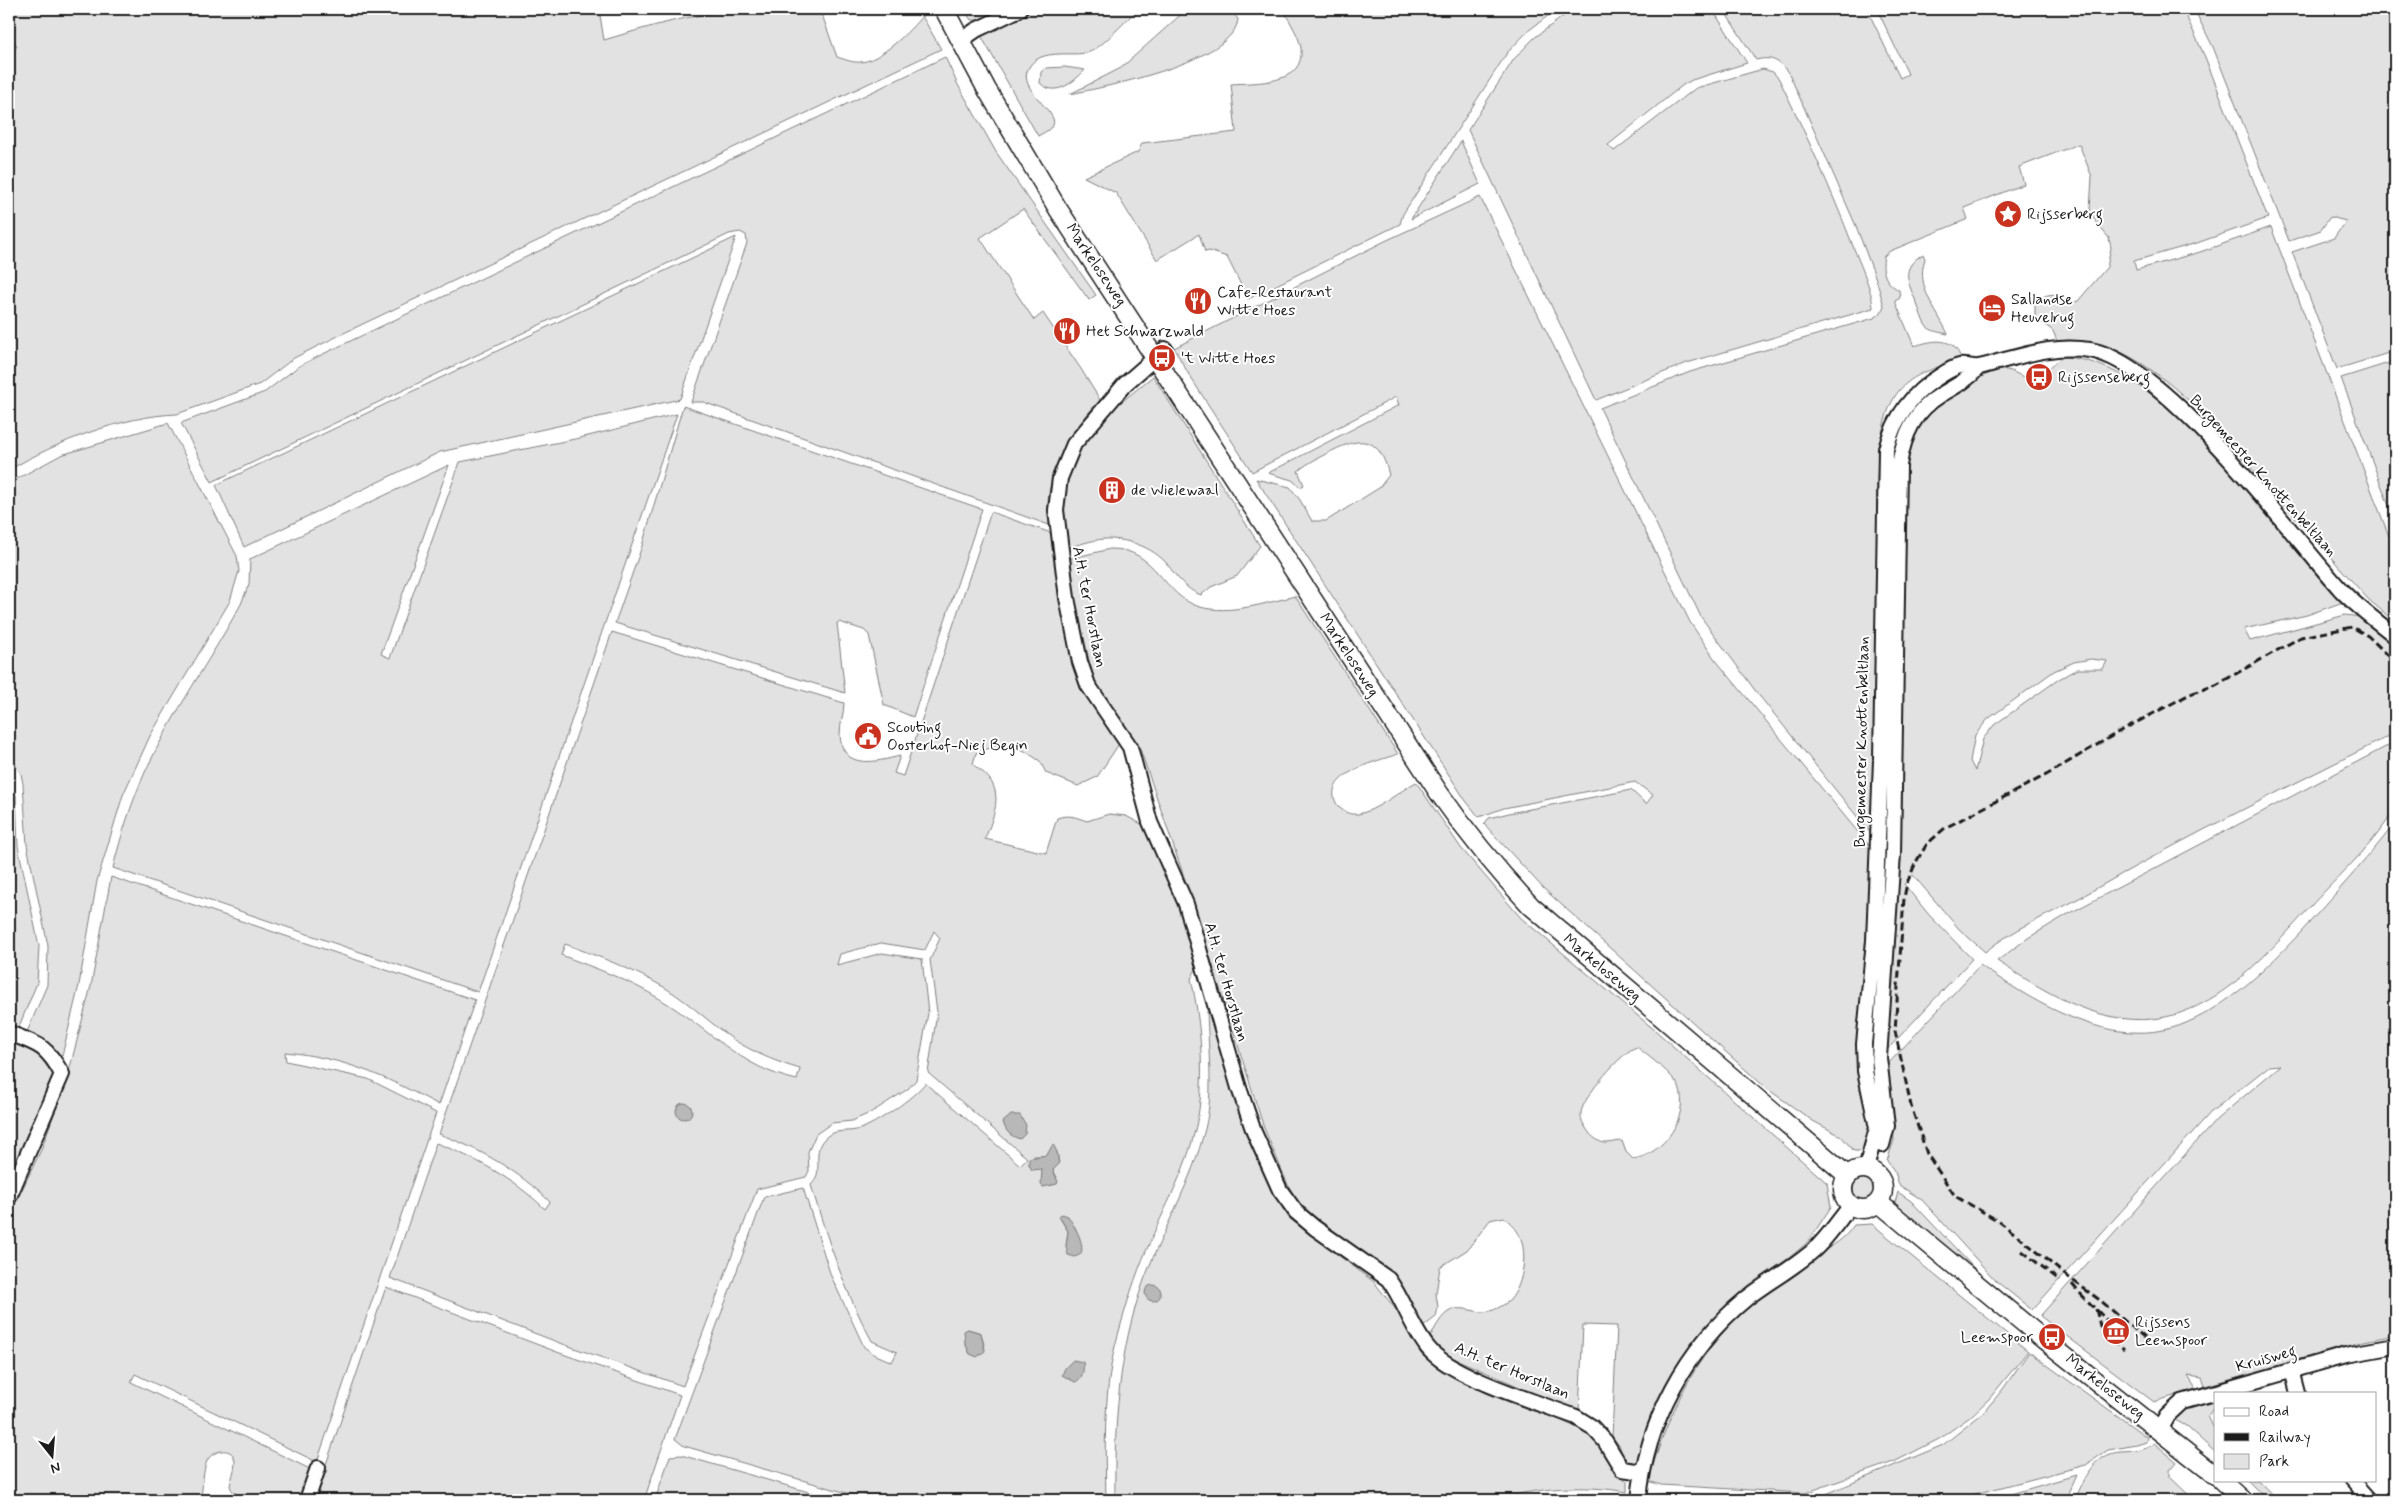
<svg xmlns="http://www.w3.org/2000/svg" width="2404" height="1509" font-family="Mynerve,sans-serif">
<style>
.green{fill:#e2e2e2;stroke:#7f7f7f;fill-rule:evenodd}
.water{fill:#b8b8b8;stroke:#7a7a7a}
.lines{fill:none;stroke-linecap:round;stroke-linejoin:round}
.minor-casing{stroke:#1c1c1c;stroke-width:18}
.major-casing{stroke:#1c1c1c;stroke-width:21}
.minor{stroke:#fff;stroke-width:14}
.major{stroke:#fff;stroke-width:18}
.rail{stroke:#1c1c1c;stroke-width:3;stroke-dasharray:8 4;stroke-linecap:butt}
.labels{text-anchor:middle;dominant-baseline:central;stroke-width:4;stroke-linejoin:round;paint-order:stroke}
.poi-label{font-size:16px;fill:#1c1c1c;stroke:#fff;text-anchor:start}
.street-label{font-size:16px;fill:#1c1c1c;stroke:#fff}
</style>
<rect width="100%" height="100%" fill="#fff"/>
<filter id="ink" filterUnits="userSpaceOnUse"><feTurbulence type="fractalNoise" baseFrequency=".02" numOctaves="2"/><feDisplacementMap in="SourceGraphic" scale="10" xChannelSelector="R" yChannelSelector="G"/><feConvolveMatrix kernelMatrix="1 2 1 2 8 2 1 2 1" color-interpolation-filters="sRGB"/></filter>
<g filter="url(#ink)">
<path class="green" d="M9,9H599L604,40C658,24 736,0 790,15L809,9H820L837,57C844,59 853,63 860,62C879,62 911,30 922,16L941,49L346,332L294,358L260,384L177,414C122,416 56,442 9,470V47H17L13,38H9Z
M964,9H1006L984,20H971Z
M1033,9H1138C1127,19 1105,44 1092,51C1077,59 1040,45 1028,69C1017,89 1060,113 1053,125C1050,130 1043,133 1038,136L980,34Z
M1187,9H1229L1238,19C1235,61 1106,87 1070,94L1121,68Z
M1283,9H1557L1528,31L1507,53L1403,214L1400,224L1248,299L1227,257L1209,251L1205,252L1199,234L1157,260L1116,193L1084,177L1138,152L1142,143L1236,132L1231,84C1255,82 1305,86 1301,48C1299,35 1289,21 1283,9Z
M1573,9H1712L1747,63L1692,80L1683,85L1608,145L1614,151L1696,88L1763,69L1773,72L1779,79C1806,134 1831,189 1853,246C1860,265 1872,288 1873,308L1687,363L1596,400L1468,130L1514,59L1534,38Z
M1723,9H1867L1900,78L1908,74L1877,9H2183L2205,57L2268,218L2197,243L2134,261L2136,270L2200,252L2271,227L2395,552V622L2368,599L2199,410C2160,374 2114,334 2057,341L2053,331L2035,317V303C2047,291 2059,292 2071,303L2078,301L2107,267L2111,248L2109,238L2097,224L2090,210L2092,177L2079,144L2019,167L2024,184L1964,208L1968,219L1890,251L1884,256C1881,271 1885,283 1899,290L1900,298L1895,301L1914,346C1934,340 1954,335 1962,361C1936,367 1908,374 1894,398C1872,435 1877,515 1877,559C1875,651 1878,744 1872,835L1757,693L1701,617L1600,408L1690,372L1874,318L1880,314L1884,306L1876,279L1856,226L1788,71C1779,61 1771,56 1756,60Z
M2194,9H2395V351L2337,369L2292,252L2334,238L2346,221L2330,217L2321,230L2289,241L2213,47Z
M945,57L957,83L996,152L1096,295L1089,300L1023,209L980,238L1034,320L1043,313L1081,369L1100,400C1068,434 1042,477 1049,525L720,408L703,402H691L747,243L746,235L740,232L729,234L212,482L181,423L265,392L299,366L319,356Z
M1065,67L1085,70C1074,82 1055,98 1040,83L1041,72L1046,68Z
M1461,141L1480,184L1411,219Z
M1480,197L1690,622L1714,658L1872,849L1858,1044L1860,1089L1870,1125L1863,1151H1854L1841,1136L1813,1121L1766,1088L1544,889L1484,824L1489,818L1509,813L1631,790L1646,804L1653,795L1635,782L1504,808L1479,817L1466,801L1256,479L1290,487L1300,500L1312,521H1326L1379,488L1389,475C1380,438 1363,435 1332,451C1320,457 1309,462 1298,471L1304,485L1300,487L1292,480L1268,473L1399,405L1396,397L1252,472L1189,375L1174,348L1385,241Z
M736,237L680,399L440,452L244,547L216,485Z
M1923,254L1925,259C1915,287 1937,310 1948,334C1940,332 1932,332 1926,326C1922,320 1920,311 1917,304C1908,282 1899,269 1923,254Z
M2064,357C2157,363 2245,491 2302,557C2315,572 2327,589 2343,602L2307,615L2244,629L2250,641L2345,615L2361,617L2395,645V733C2290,786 2185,837 2083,896C2050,915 2014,928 1985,952L1959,929L1913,875L1904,884L1929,915L1972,959L1886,1051L1898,877L1905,447C1908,439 1910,430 1915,422C1924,408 1990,366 2007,370C2018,372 2024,381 2036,377C2048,373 2053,361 2064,357ZM2091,659L2107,661L2103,669H2077L2059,679L1994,725L1983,739L1975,771L1970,761L1975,735L1988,719L2054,671L2074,662Z
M2395,361V522L2341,378Z
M1153,376L1260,546L1237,576L1211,587L1201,595C1186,590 1176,576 1167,564C1153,547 1126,538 1104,539C1092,540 1078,545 1066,548L1062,512L1063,482L1083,442L1107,414Z
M683,406L982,509L913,717L884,705L869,635L864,630L839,622L837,623L845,693L615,623L642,546Z
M677,414L478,992L113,868C121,835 132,801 146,770C173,713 210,660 241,604L249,584L250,559L449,465L381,654L390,658L460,462L580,438Z
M168,423L237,556L239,571L230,601L150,736L123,795L97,881L79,985L62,1056L44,1039L27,1032L47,985L48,946L27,845L23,784L21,774L9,755V483L61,455Z
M991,512L1051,533L1067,623L1121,741L1097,777L1078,786L1046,773L1040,761L1023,750L993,747L976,753L973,764C976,768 981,770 985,774C1005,793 993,817 985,839L1046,853L1057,818C1069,814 1075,817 1087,821L1109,814L1126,816L1147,827L1181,906L1196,969L1191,979C1201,1021 1206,1084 1196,1126C1187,1169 1164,1208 1147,1249C1135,1276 1126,1306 1118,1335C1103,1387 1105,1446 1106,1500H953L934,1496L854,1495L684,1446L675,1439L764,1197L803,1188L831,1276L859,1336L864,1347L874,1354L892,1362L897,1352L872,1341C845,1292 827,1239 811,1185C825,1172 811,1153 824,1139C834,1128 848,1133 860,1129C876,1124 915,1097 925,1083L1020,1165L1027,1158L928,1073L937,1012L930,960L940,938L934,931L925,950L881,943L840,954L837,965L882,953L922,959L928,1013L916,1080L908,1089L872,1112L852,1121L832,1123L816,1134L808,1152L809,1171L806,1177L757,1189L683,1386L560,1343L390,1278L436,1143C476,1158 514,1179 545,1209L550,1202C519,1171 480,1149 439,1134L612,632L844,703C844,713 840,724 840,734C841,771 876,762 900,756L894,773L903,776ZM565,944C600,957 635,970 667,989C691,1004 711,1024 734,1040C755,1053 776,1062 800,1069L797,1080C740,1068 707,1027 660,999C629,980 595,968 561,955ZM1050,1152H1057L1059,1164L1053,1170L1057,1177L1053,1185H1047L1042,1169L1039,1168L1034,1156H1044ZM1059,1217L1075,1227L1080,1240L1066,1246L1068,1231ZM968,1329L981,1333L985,1349L970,1354L965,1343Z
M1110,549C1157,548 1162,596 1200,607C1230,615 1266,603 1295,596L1398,754C1378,761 1317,775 1338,806C1343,812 1350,815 1358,814C1376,811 1400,791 1416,782L1461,848L1521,918L1656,1031L1827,1183L1831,1207L1808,1242L1789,1258L1749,1285L1706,1327L1672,1374L1656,1407L1644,1459L1637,1467H1625L1620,1447L1612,1436L1617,1326L1583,1325L1579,1413L1442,1353L1429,1339C1435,1329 1441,1314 1452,1310C1465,1305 1477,1315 1490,1311C1495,1310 1506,1304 1510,1300C1524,1284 1529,1248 1517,1231C1514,1226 1508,1221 1504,1217L1490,1220L1467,1250L1440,1267L1436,1294L1438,1307L1436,1317L1423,1327C1398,1273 1354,1246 1308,1212L1299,1203L1288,1185L1264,1128L1191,897L1139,746L1106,702L1094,680L1077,611L1068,559ZM1637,1047C1649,1057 1673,1074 1679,1087C1690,1117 1663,1155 1633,1159L1626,1152L1622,1141C1617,1141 1612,1143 1606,1143C1600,1143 1594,1138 1590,1134C1586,1128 1580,1121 1581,1113C1582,1098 1623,1050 1637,1047Z
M2395,742C2395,754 2398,803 2394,810C2377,840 2346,869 2323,893C2277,942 2225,1011 2153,1019C2097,1025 2042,990 1997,961L2028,938L2068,914Z
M9,770L16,796L18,846L39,946L37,983L18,1029L9,1025Z
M2395,823V1335L2365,1341L2205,1386L2202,1378L2188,1376L2196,1389L2154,1402L2040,1316L2217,1119L2281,1065L2269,1066L2211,1112L2032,1310L1996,1281L1922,1200L1899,1185L1895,1172L1887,1161L1894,1140L1887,1065L1980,965C2036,1004 2116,1053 2186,1023C2231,1004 2268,967 2301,932C2333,896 2366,861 2395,823Z
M111,877L475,1000L439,1105C386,1077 346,1058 285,1052L286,1061L368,1079L436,1113L317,1462L135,1374L131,1382L314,1471L304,1500C286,1500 236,1507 230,1486C231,1479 235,1470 235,1463C235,1445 213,1449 207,1461C203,1469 202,1491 201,1500H102L88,1493L86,1500H9V1217L41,1150L68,1075L91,986Z
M1207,1004L1259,1160L1283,1209L1289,1218L1374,1282L1397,1311L1421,1354L1429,1361L1582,1430L1604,1449L1615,1474L1627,1481V1492C1584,1484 1536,1488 1493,1500H1115C1114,1425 1118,1352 1144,1280C1163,1229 1192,1182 1205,1129C1215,1089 1207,1045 1207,1004Z
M9,1038L39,1049L56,1073L9,1189Z
M1853 1189a11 11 0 1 1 22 0a11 11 0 1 1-22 0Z
M1898,1192L1911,1201L1989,1284L1894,1206Z
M1872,1224L2028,1351L1989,1399L1970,1417L1939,1439L1896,1461L1805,1493L1661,1485L1648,1481C1670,1409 1697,1347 1759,1299C1772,1289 1787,1282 1800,1272C1807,1266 1812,1259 1820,1254C1835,1243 1843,1241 1854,1225Z
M386,1287L557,1352L680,1395L644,1500H314Z
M2029,1352L2147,1437L2146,1442L2137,1445L2108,1450L2086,1465L1952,1500L1819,1497L1943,1445L1983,1413L2003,1389Z
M2215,1401V1405L2208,1416L2215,1431V1452L2186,1426L2175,1420L2185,1410Z
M2154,1443L2177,1462L2170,1470V1477L2194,1500H2075C2084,1479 2095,1453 2121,1452C2135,1451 2143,1452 2154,1443Z
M681,1455L826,1497L838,1500H655L670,1456Z
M2076,1475L2065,1500H1990Z
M2247,1480H2258L2277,1500H2267Z
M1660,1494L1767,1500H1646V1496Z"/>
<path class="water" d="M676 1111a8 8 0 1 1 16 0a8 8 0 1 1-16 0Z
M1011,1115H1020L1026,1125L1025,1134L1020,1139C1010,1136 1006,1132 1003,1122Z
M1053,1144L1057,1152L1059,1164L1053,1170L1058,1182L1057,1184L1043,1187L1041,1184L1042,1169L1032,1170L1029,1165V1158L1047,1155Z
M1062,1214L1068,1216C1074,1226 1085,1242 1081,1254L1075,1257L1068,1255L1066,1246L1068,1231L1059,1216Z
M1145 1293a8 8 0 1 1 16 0a8 8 0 1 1-16 0Z
M968,1329L981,1333L985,1351L977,1357L970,1354L965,1343L964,1331Z
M1073,1360L1083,1362C1084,1370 1083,1379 1075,1382L1062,1375L1065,1368Z"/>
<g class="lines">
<g class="minor-casing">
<path id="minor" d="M960,41L976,30L1020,9
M1165,349L1125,384L1074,444L1060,478L1056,510L1067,598L1080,662L1088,685L1130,747L1150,822L1186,904L1239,1088L1254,1132L1280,1190L1296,1212L1315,1228L1388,1279C1404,1300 1411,1327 1428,1348C1451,1377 1540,1403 1576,1417L1592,1427L1605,1441L1622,1469L1643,1472
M9,1033C38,1044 46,1045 62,1074L9,1197
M1882,1145L1887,1126L1879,1058L1893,854L1899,465C1904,434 1914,411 1942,394C1956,386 1968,380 1979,367
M1866,1168L1877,1128L1865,1071L1864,1044L1874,941L1881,760L1886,449C1894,418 1912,393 1940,376C1946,372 1954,367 1960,366C1966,365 1973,368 1979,367C1986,366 1994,363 2001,361C2032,353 2057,345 2090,350C2165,363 2288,531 2341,590C2357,607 2377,621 2395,636
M2292,1370L2298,1393
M2159,1430L2167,1416L2182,1402L2346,1355L2395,1346
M2352,1480L2370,1500
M307,1500L318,1468
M1639,1500C1646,1422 1686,1348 1747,1298C1769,1281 1794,1268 1815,1249C1828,1237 1839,1220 1851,1205"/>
</g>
<g class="major-casing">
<path id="major" d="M944,9L986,88L1058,209L1439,793C1467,833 1497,870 1531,906L1848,1176
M1843 1189a20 20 0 1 1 40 0a20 20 0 1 1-40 0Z
M1879,1203L2043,1339L2215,1475
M2221,1480L2243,1500"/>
</g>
<use href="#minor" class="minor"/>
<use href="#major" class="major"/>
<path class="rail" d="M2022,1251L2058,1279
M2072,1284C2083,1298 2097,1309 2109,1323
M2096,1309L2100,1326L2104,1333L2124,1349
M2145,1338L2101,1301L2064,1274L2018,1236L1997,1220L1955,1196L1927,1154L1911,1106L1895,1031L1904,898L1907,883L1916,862L1927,844L1945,828L2048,774L2122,730L2190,694L2216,685L2301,637L2352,627L2368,636L2395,662"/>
</g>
</g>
<defs>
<g id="sight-disc" transform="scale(1.4375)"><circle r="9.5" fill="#c8321e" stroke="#fff"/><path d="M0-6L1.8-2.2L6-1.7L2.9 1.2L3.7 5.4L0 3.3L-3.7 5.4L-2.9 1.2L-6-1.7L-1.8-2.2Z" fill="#fff"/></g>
<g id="restaurant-disc" transform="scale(1.4375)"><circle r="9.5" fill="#c8321e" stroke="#fff"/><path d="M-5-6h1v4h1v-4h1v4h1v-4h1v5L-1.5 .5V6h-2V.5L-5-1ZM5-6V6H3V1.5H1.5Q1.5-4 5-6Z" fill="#fff"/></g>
<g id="hotel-disc" transform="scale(1.4375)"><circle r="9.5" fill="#c8321e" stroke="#fff"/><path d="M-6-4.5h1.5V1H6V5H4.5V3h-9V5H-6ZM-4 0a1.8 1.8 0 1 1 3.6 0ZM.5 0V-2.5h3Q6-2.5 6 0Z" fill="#fff"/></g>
<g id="bus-disc" transform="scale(1.4375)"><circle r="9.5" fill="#c8321e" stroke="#fff"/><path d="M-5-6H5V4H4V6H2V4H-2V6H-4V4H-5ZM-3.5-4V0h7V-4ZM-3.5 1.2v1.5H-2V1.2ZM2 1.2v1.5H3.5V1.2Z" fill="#fff"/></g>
<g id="building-disc" transform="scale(1.4375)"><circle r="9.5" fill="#c8321e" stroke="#fff"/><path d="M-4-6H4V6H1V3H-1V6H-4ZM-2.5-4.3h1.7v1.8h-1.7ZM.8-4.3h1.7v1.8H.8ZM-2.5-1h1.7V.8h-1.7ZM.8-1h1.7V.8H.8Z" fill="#fff"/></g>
<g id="civic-disc" transform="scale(1.4375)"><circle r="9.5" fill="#c8321e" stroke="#fff"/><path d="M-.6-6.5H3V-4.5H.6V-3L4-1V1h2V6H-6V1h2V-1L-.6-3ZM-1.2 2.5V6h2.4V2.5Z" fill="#fff"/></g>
<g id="museum-disc" transform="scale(1.4375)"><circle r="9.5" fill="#c8321e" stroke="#fff"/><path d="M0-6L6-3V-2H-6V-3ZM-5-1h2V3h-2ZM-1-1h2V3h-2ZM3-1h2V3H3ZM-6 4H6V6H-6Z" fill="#fff"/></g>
</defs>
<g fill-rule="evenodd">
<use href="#sight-disc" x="2008" y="214"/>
<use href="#restaurant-disc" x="1198" y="301"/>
<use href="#hotel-disc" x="1992" y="308"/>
<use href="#restaurant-disc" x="1067" y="331"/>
<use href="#bus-disc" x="1162" y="358"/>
<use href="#bus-disc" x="2039" y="377"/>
<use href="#building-disc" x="1112" y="490"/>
<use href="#civic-disc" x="868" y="736"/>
<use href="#museum-disc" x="2116" y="1331"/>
<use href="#bus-disc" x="2052" y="1337"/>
</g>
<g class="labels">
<g class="poi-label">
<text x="2027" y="214">Rijsserberg</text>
<text x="1217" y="292">Cafe-Restaurant<tspan x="1217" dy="18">Witte Hoes</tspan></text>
<text x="2011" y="299">Sallandse<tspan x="2011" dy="18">Heuvelrug</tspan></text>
<text x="1086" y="331">Het Schwarzwald</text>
<text x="1181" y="358">'t Witte Hoes</text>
<text x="2058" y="377">Rijssenseberg</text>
<text x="1131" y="490">de Wielewaal</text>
<text x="887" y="727">Scouting<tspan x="887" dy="18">Oosterhof-Niej Begin</tspan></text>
<text x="2135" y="1322">Rijssens<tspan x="2135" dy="18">Leemspoor</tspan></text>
<text x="2033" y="1337" text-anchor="end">Leemspoor</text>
</g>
<g class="street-label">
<text transform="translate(1096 265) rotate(56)">Markeloseweg</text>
<text transform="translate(2263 476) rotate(48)">Burgemeester Knottenbeltlaan</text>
<text transform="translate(1089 607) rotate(79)">A.H. ter Horstlaan</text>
<text transform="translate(1349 655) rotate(57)">Markeloseweg</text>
<text transform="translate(1862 742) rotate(-89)">Burgemeester Knottenbeltlaan</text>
<text transform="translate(1602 968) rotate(40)">Markeloseweg</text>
<text transform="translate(1226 982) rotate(74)">A.H. ter Horstlaan</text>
<text transform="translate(2266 1359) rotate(-16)">Kruisweg</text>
<text transform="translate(1512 1371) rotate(23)">A.H. ter Horstlaan</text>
<text transform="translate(2105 1387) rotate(38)">Markeloseweg</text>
</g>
</g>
<rect width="2404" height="1509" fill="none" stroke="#fff" stroke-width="30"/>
<rect x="15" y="15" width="2374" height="1479" fill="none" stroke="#1c1c1c" stroke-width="2" filter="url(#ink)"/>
<rect x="2214" y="1392" width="162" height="90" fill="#ffffff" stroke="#a4a4a4"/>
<rect x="2224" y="1408" width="25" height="8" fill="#ffffff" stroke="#a4a4a4"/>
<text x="2259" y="1416" font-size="15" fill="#1c1c1c">Road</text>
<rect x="2224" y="1433" width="25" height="8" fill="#1c1c1c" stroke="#a4a4a4"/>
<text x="2259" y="1442" font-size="15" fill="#1c1c1c">Railway</text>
<rect x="2224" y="1454" width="25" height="15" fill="#e2e2e2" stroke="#a4a4a4"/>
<text x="2259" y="1466" font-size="15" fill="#1c1c1c">Park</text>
<g transform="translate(52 1456) rotate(163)" stroke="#ffffff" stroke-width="4" paint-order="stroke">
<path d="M0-4L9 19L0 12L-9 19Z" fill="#1c1c1c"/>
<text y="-8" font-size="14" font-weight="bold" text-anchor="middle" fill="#1c1c1c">N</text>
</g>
</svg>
